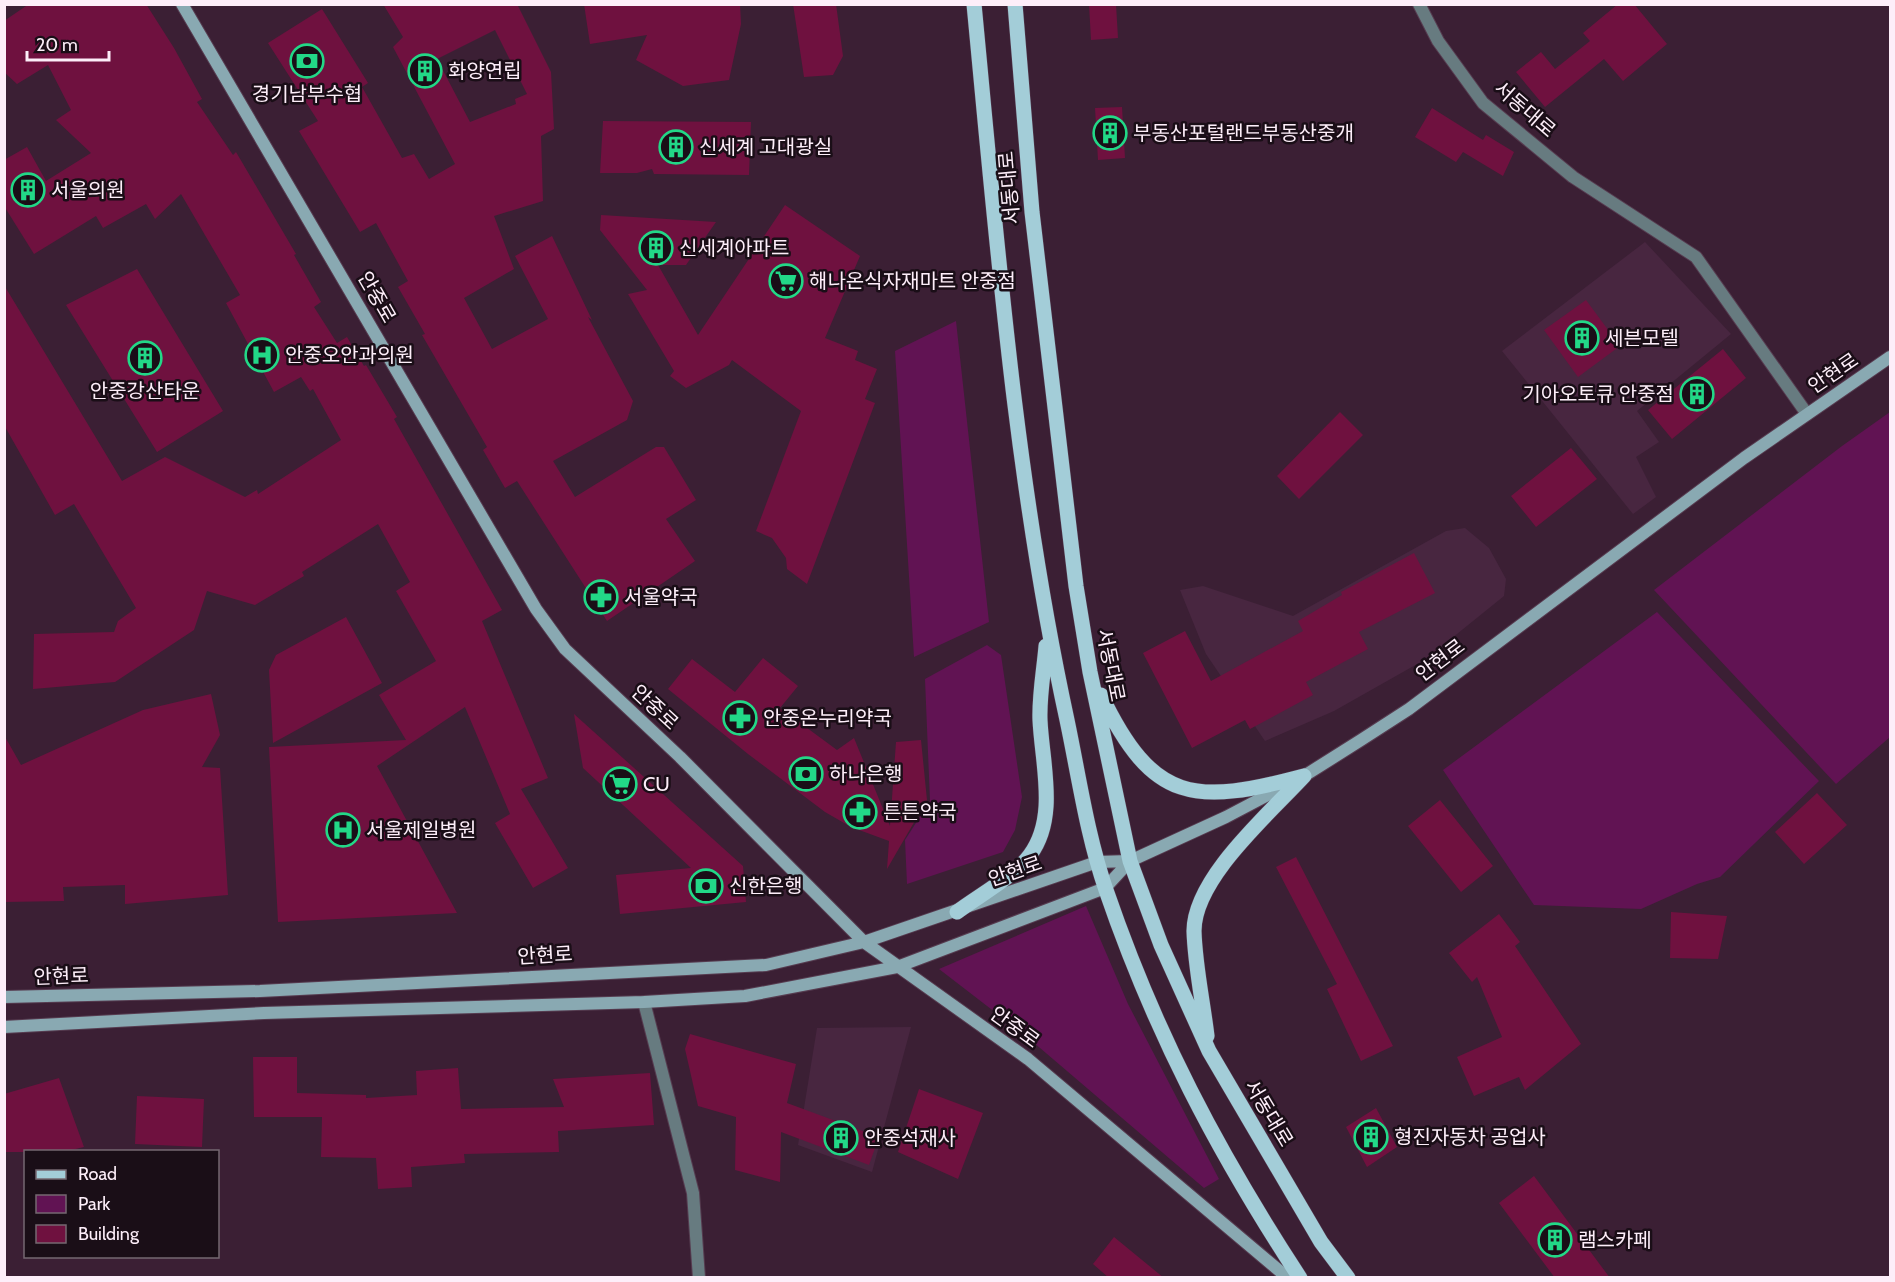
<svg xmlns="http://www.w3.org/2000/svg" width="1895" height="1282" font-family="Cabin,'Noto Sans KR',sans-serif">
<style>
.built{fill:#482640}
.green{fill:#611353}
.building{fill:#6f113f;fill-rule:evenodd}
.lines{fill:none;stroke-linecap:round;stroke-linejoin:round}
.street-casing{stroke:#563c50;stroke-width:14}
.secondary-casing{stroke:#563c50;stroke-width:14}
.primary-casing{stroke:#563c50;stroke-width:16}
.street{stroke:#677b80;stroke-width:12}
.secondary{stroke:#89a9b2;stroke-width:12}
.primary{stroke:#a3cdd8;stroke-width:15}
.labels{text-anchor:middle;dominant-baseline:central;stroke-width:5;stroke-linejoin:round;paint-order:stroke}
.poi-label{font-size:20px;fill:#fdeef9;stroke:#1a0e17;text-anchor:start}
.street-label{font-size:20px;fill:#fdeef9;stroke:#1a0e17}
</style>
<rect width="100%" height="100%" fill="#3b1f34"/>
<path class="built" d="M1645,242L1731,334L1637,411L1659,442L1636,457L1656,497L1633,514L1502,351Z
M1465,528L1489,548L1506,579L1504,596L1426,659L1334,711L1265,741L1206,654L1180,590L1203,586L1293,616L1446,531Z
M911,1027L872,1172L798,1145L817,1028Z"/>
<path class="green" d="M956,321L989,622L914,657L895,351Z
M1890,412V737L1836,784L1654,590L1842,446Z
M1657,612L1819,781L1720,877L1697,884L1641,909L1534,905L1443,770Z
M987,645L1001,655L1022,797L1015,830L1003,852L907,884L905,840L930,801L925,679Z
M1086,906L1128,1004L1219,1179L1204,1188L1026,1036L939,969Z"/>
<path class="building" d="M29,4H146L174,48L202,99L197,102L233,155L236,152L296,254L294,255L321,302L314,307L337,343L347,337L364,366L366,365L397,417L394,419L502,610L482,621L548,778L521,789L568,868L533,888L495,823L510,814L465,707L377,766L457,913L278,922L269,747L406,740L379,695L436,661L396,591L410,582L378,524L302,572L304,576L255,605L207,591L194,630L115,682L33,689L34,634L114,632L118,621L136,608L74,504L55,515L4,425V285L122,481L165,457L245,497L257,490L258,494L341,440L313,389L310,391L301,377L274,392L226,303L240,295L181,194L155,219L146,204L103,228L96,216L34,254L4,206V160L27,147L46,181L91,153L56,120L71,110L48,65L17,84L4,72V21Z
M383,4H517L551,72L554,129L541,136L543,201L494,216L514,269L464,298L492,349L548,319L515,256L552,236L592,320L588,317L633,401L627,420L553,461L575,497L656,447H664L696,500L666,519L695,561L607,621L517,481L505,488L483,450L487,447L422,335L425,334L398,287L408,281L376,223L360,232L299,131L318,121L268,43L322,9L368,83L362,87L402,158L414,154L429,179L455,164L393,47L403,37ZM495,30L527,94L515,99L516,104L470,122L437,59Z
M584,4H740L741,24L729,80L683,86L636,60L647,35L590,44Z
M793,4H836L843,56L833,75L804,77Z
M1089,4H1116L1118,38L1091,40Z
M1618,4H1634L1667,44L1623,81L1604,59L1545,107L1516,72L1541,52L1555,69L1590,41L1583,33Z
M1122,107L1125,158L1098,160L1095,108Z
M1432,108L1483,140L1486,135L1514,152L1503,176L1463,152L1456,162L1415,137Z
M603,121L751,122L749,175L654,174L652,169L637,173H600Z
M785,205L860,256L825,338L858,351L855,360L877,369L865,399L875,403L807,584L787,569L786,558L772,538L756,531L801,411L732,360L729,365L686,388L670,376L674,371L628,294L647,290L600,230L601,215L716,222L686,265H658L698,335Z
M137,269L223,411L157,452L66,305Z
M1586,300L1620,346L1578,377L1544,330Z
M1723,349L1746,378L1672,439L1648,410Z
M1340,412L1363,435L1299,499L1277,476Z
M1571,448L1597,479L1536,527L1511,496Z
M1414,553L1435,593L1359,632L1368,649L1306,682L1313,695L1250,729L1245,720L1192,748L1143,653L1185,631L1211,681L1303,631L1298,621L1342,595L1341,592Z
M346,617L382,683L273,743L269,670L276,655Z
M763,658L798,686L780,708L837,750L854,738L890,826L896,742L921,740L927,800L887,869L889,841L851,827L825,812L748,754L668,689L692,659L735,692Z
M211,694L220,735L202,767L220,768L228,895L125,904V885L63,887L64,901L4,902V735L21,765L143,710Z
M574,714L743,866L746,902L620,914L616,875L691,868L583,768Z
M1817,793L1847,825L1804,864L1775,832Z
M1440,800L1493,866L1461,892L1408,826Z
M1296,857L1393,1046L1361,1061L1327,989L1337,984L1276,867Z
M1671,912L1727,916L1718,959L1670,958Z
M1499,914L1520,942L1515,946L1581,1044L1525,1090L1519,1077L1474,1096L1457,1057L1502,1037L1477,977L1472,982L1449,953Z
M690,1034L796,1064L787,1103L879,1137L869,1165L781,1132L780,1182L735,1170L736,1117L698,1106L685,1049Z
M253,1057H297V1093L366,1095V1098L417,1095L416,1071L458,1068L461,1109L564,1107L553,1079L650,1073L654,1125L558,1131L559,1152L464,1154L465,1163L411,1167L412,1187L378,1189L376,1158L321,1157L322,1117H254Z
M59,1078L84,1147L63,1152H4V1094Z
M919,1089L983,1113L958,1179L898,1152Z
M137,1096L204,1099L202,1147L135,1144Z
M1376,1108L1397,1147L1367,1167L1346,1127Z
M1534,1176L1610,1278H1555L1499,1203Z
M1114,1237L1164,1278H1109L1093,1264Z"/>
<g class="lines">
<g class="street-casing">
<path id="street" d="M1419,4L1438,41L1483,103L1573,177L1696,257L1807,414
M644,1002L693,1193L699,1278"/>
</g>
<g class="secondary-casing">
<path id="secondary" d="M182,4L536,609L565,649L680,757L864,942L1028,1059L1288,1278
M4,997L260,991L766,965L864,942L1097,862L1130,861L1226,817L1304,776L1361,740L1409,709L1744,458L1890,357
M4,1027L264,1013L644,1002L745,996L897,967L1105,888L1130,861"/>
</g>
<g class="primary-casing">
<path id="primary" d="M974,4C997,244 1016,485 1067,720C1079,777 1087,835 1106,890C1155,1033 1217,1151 1300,1278
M1015,4L1032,212L1076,586L1090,672L1130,861L1161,945L1209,1051L1321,1242L1348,1278
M1101,695C1153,804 1195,805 1304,776
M957,912C978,896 1015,876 1030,855C1058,817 1042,764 1040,720C1039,696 1044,670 1046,646
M1207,1036C1203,1002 1195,966 1194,931C1194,878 1270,813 1304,776"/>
</g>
<use href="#street" class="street"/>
<use href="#secondary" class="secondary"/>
<use href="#primary" class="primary"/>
</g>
<defs>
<g id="bank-ring" transform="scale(1.725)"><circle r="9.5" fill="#1a0e17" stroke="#22d887" stroke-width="1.5"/><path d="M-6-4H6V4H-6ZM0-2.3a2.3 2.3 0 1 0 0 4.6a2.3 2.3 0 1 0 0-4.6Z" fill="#22d887"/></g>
<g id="building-ring" transform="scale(1.725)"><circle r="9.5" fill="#1a0e17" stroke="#22d887" stroke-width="1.5"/><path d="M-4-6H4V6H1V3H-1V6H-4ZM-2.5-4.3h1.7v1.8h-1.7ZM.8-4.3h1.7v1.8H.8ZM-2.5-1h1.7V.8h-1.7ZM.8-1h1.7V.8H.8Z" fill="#22d887"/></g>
<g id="supermarket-ring" transform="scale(1.725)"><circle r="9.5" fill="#1a0e17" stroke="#22d887" stroke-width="1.5"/><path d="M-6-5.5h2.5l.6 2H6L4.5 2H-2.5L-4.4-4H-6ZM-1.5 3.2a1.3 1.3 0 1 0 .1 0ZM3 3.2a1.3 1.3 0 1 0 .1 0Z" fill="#22d887"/></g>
<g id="hospital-ring" transform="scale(1.725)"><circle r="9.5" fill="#1a0e17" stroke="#22d887" stroke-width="1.5"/><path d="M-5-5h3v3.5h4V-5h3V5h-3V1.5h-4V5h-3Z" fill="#22d887"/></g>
<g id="pharmacy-ring" transform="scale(1.725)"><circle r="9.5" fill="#1a0e17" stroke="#22d887" stroke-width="1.5"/><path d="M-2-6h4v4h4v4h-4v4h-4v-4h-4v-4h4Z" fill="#22d887"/></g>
</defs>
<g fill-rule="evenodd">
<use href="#bank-ring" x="307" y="61"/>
<use href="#building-ring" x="425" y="71"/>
<use href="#building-ring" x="1110" y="133"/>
<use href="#building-ring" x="676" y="147"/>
<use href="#building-ring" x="28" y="190"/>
<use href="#building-ring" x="656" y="248"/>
<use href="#supermarket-ring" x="786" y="281"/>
<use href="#building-ring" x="1582" y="338"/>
<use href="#hospital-ring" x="262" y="355"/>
<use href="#building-ring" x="145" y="358"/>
<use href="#building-ring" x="1697" y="394"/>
<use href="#pharmacy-ring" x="601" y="597"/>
<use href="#pharmacy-ring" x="740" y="718"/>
<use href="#bank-ring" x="806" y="774"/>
<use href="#supermarket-ring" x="620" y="784"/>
<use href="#pharmacy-ring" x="860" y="812"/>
<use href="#hospital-ring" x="343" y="830"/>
<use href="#bank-ring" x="706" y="886"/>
<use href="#building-ring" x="1371" y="1137"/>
<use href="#building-ring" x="841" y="1138"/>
<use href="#building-ring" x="1555" y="1240"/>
</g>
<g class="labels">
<g class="poi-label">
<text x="448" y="71">화양연립</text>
<text x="307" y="94" text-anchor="middle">경기남부수협</text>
<text x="1133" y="133">부동산포털랜드부동산중개</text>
<text x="699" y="147">신세계 고대광실</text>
<text x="51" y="190">서울의원</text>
<text x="679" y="248">신세계아파트</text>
<text x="809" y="281">해나온식자재마트 안중점</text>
<text x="1605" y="338">세븐모텔</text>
<text x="285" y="355">안중오안과의원</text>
<text x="145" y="391" text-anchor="middle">안중강산타운</text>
<text x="1674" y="394" text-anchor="end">기아오토큐 안중점</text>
<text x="624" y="597">서울약국</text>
<text x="763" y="718">안중온누리약국</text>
<text x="829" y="774">하나은행</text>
<text x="643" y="784">CU</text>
<text x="883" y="812">튼튼약국</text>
<text x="366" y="830">서울제일병원</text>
<text x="729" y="886">신한은행</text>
<text x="1394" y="1137">형진자동차 공업사</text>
<text x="864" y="1138">안중석재사</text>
<text x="1578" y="1240">램스카페</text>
</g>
<g class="street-label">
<text transform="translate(1525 109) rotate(41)">서동대로</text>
<text transform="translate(1009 188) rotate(-95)">서동대로</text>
<text transform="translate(377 297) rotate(60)">안중로</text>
<text transform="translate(1833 373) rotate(-34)">안현로</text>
<text transform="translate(1440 660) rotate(-37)">안현로</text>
<text transform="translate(1111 665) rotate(79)">서동대로</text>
<text transform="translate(655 707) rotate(43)">안중로</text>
<text transform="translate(1015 871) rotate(-19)">안현로</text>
<text transform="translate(545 955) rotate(-3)">안현로</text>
<text transform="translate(61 976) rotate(-2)">안현로</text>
<text transform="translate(1015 1027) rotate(36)">안중로</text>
<text transform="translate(1269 1113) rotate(59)">서동대로</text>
</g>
</g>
<rect width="1895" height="1282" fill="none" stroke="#fdeef9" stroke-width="12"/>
<rect x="24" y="1150" width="195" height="108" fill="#1a0e17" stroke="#756871" stroke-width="1.5"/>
<rect x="36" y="1170" width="30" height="9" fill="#a3cdd8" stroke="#756871" stroke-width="1.5"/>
<text x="78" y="1180" font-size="18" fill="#fdeef9">Road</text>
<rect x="36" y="1195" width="30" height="18" fill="#611353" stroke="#756871" stroke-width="1.5"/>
<text x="78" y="1210" font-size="18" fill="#fdeef9">Park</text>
<rect x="36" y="1225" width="30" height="18" fill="#6f113f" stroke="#756871" stroke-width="1.5"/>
<text x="78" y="1240" font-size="18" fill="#fdeef9">Building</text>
<path d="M27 51v9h82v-9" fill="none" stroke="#fdeef9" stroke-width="3"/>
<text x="36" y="51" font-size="18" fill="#fdeef9" stroke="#1a0e17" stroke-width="4.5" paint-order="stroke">20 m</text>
</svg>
